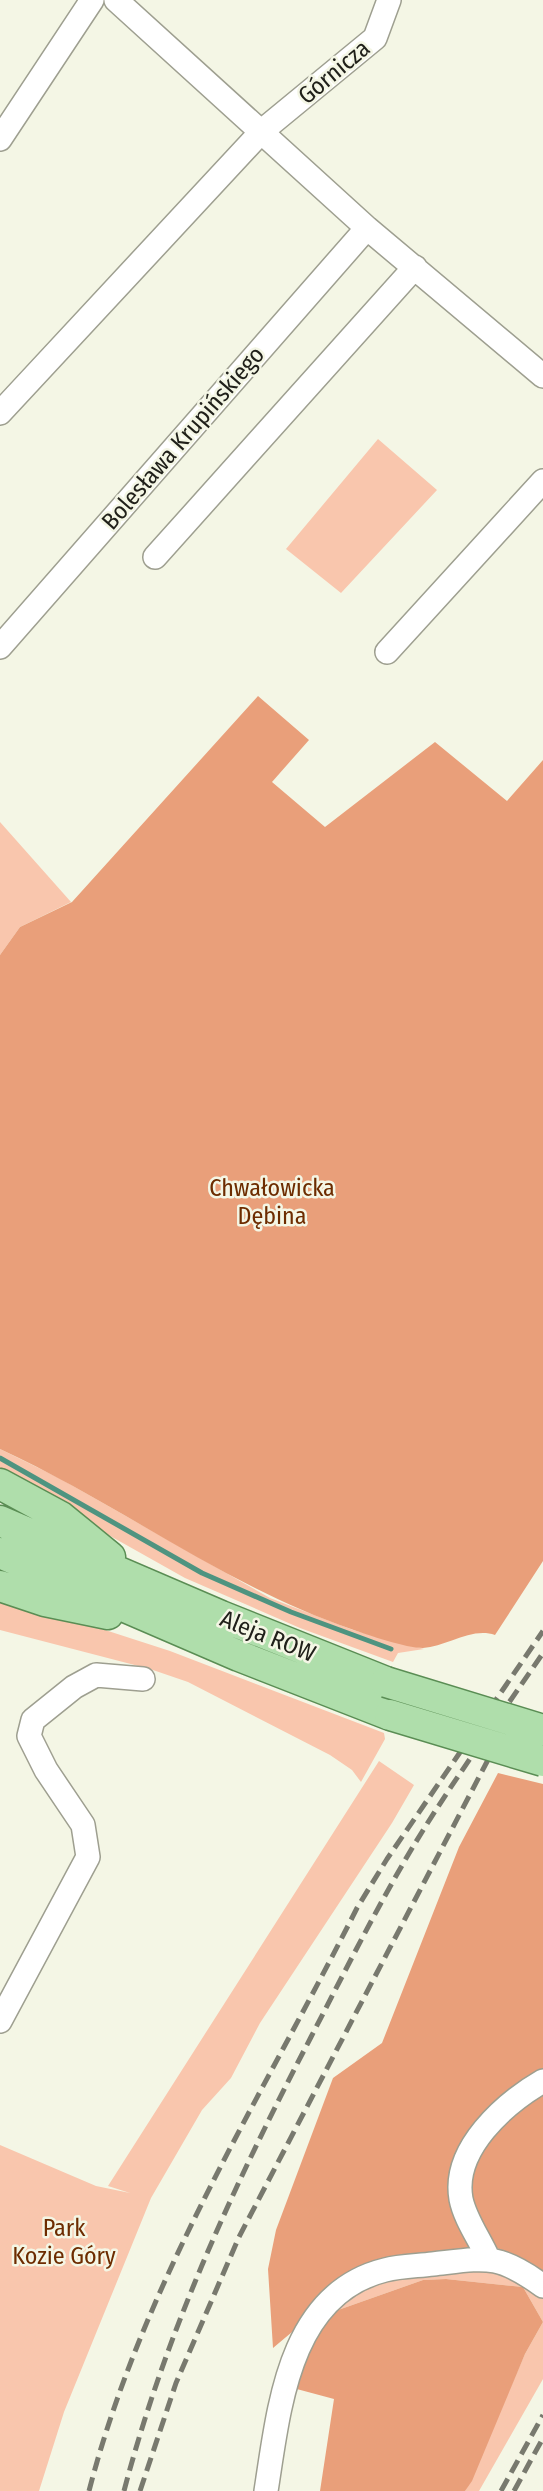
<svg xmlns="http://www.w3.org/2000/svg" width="543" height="2491" font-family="'Fira Sans Condensed',sans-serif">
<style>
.green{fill:#f9c6ad}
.forest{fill:#e99f7a}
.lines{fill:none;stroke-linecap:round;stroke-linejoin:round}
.stream{stroke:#4e9480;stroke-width:5}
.minor-casing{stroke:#9e9f90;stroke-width:26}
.major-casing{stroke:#5a8d54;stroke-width:33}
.minor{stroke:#fff;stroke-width:23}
.major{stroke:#afdeab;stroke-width:30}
.rail{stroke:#78796e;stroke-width:5;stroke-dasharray:14 7;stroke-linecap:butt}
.major-bridge-casing{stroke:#5a8d54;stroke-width:33;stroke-linecap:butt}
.major-bridge{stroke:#afdeab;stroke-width:30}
.labels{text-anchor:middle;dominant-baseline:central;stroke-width:5;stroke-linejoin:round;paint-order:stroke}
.street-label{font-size:24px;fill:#20201a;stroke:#f4f6e5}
.park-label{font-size:24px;fill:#6d2c00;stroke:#f4f6e5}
</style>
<rect width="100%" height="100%" fill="#f4f6e5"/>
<path class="green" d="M378,439L437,490L341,593L286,549Z
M0,822L71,902L20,927L0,955Z
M0,1449L59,1478L270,1598L353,1630L424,1649L398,1653L393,1662L300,1628L185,1578L0,1474Z
M0,1596L170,1651L384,1733L385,1739L361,1782L352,1770L330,1755L188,1682L150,1669L0,1630Z
M379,1761L414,1785L392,1823L260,2023L231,2078L202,2110L151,2198L64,2412L39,2491H0V2145L96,2186L130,2193L108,2186Z
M477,2263L543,2293V2379L479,2491H465L525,2354L543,2322L523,2287L446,2279L423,2280L324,2315L365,2284Z"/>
<path class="forest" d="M258,696L309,740L272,782L325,827L435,742L507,801L543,760V1561L495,1635C471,1627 446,1647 423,1648C406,1648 368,1635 351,1629C225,1586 120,1504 0,1449V955L20,927L72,902Z
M498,1773L543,1784V2274L497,2248L355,2271L329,2287L298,2327L273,2348L268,2269L276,2230L333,2078L382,2043L459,1847Z
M446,2279L523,2287L543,2322L525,2354L472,2481L465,2491H320L334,2399L293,2388L324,2315L423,2280Z"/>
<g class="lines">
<path class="stream" d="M0,1458L202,1573L291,1612L391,1649"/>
<g class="minor-casing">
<path id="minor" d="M116,0L367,228L543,376
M0,139L92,0
M0,413L262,131L375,38L389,0
M155,557L415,267
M0,647L367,228
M387,652L543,481
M0,2021L88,1857L83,1825L46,1770L29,1736L33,1720L74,1687L96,1675L143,1679
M488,2258C479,2238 465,2219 461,2199C452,2149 505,2103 543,2081
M266,2491C279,2409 288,2294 385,2270C400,2266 417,2266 433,2264C486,2258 498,2253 543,2286"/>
</g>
<g class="major-casing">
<path id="major" d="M0,1484L61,1517L110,1557
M0,1521L221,1616L386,1682
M0,1553L239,1656L390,1715
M0,1586L45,1601L108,1614"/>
</g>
<use href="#minor" class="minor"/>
<use href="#major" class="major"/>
<path class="rail" d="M89,2491C143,2282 261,2099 357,1908L387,1859L543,1631
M124,2491C166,2331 235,2183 311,2037C343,1975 375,1911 411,1850C451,1783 499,1718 543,1653
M140,2491L176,2383L239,2237L514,1710
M501,2491L543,2415
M514,2491L543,2438"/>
<g class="major-bridge-casing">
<path id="major-bridge" d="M386,1682L543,1730
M390,1715L543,1761"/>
</g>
<use href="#major-bridge" class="major-bridge"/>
</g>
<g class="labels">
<g class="street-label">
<text transform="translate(334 72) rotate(-40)">Górnicza</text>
<text transform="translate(183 438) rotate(-49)">Bolesława Krupińskiego</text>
<text transform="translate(268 1636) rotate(22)">Aleja ROW</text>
</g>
<g class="park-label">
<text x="272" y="1188">Chwałowicka<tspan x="272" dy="28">Dębina</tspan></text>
<text x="64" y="2228">Park<tspan x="64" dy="28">Kozie Góry</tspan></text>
</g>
</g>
</svg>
